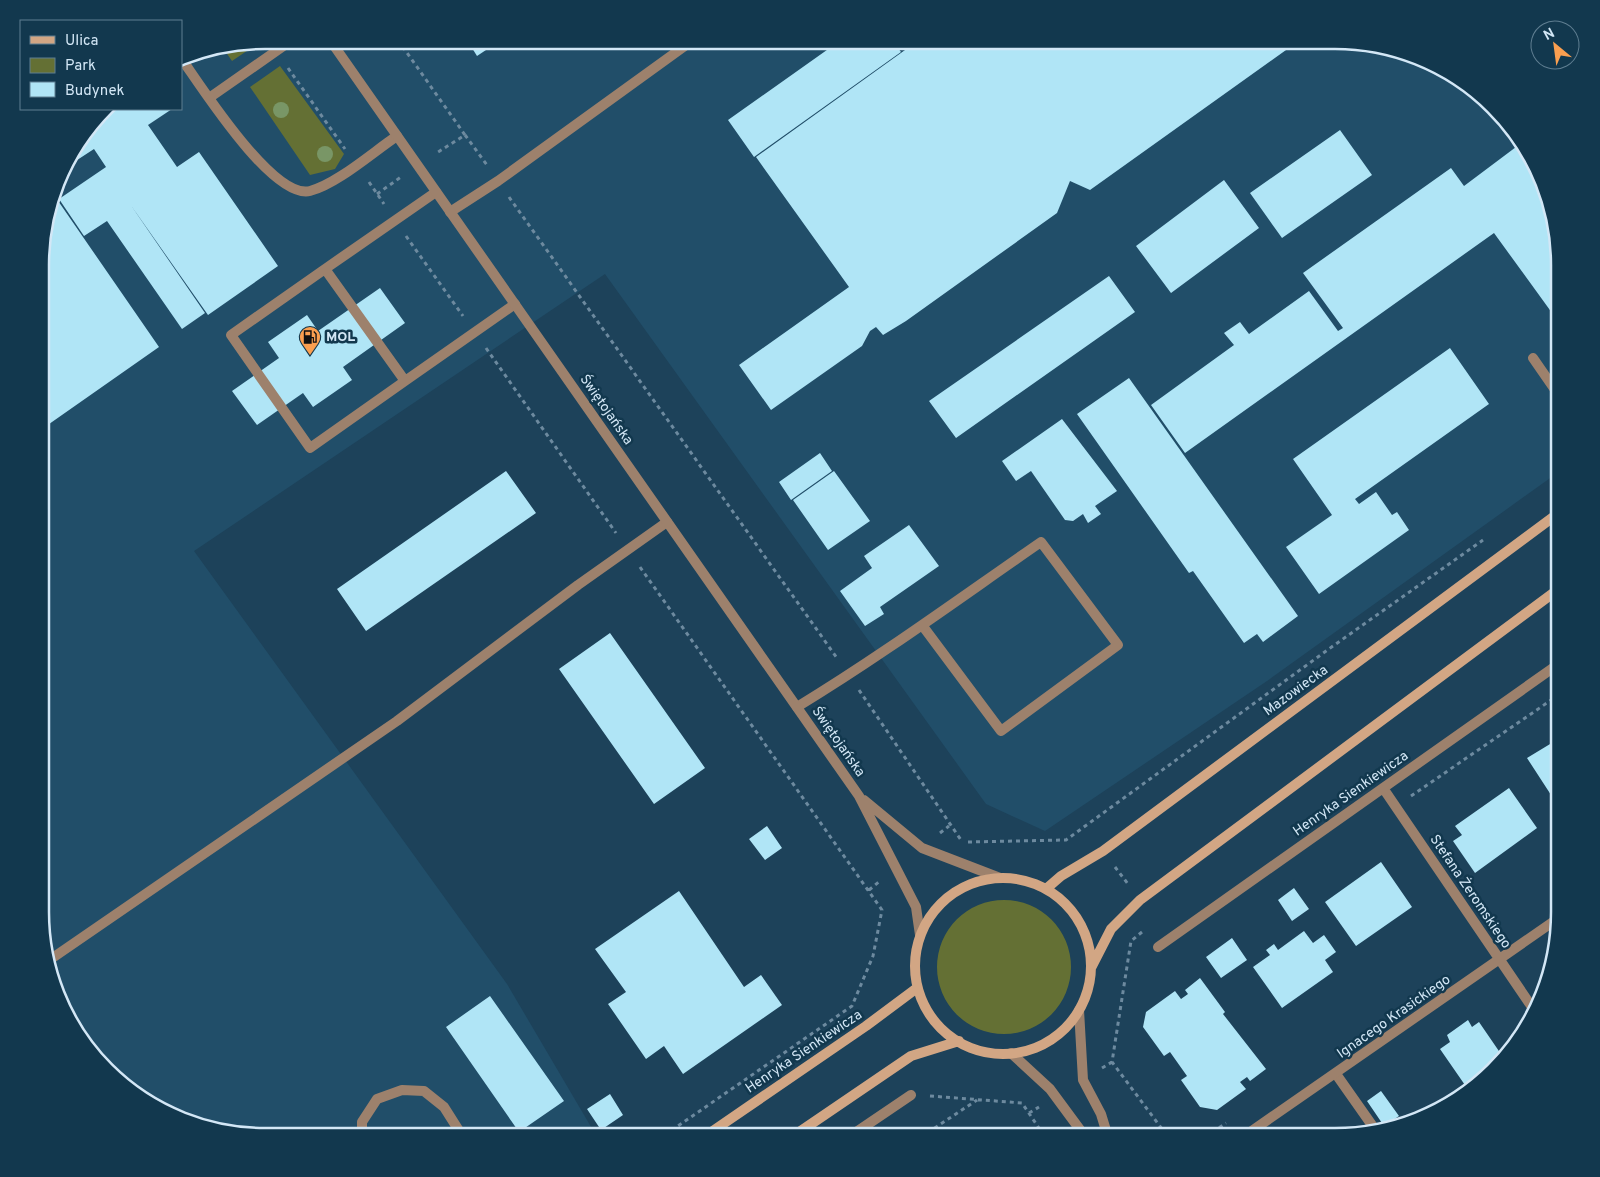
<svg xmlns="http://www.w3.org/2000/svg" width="1600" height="1177" font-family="Overpass,sans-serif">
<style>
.built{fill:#214e69}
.green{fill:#647034}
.building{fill:#b0e5f6}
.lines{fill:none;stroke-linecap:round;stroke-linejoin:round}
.path{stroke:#6d8a9f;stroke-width:3;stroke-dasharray:4 4;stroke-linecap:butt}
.service{stroke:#9d816c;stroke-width:10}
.minor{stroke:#9d816c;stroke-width:10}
.tertiary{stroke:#9d816c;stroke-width:10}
.secondary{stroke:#d2a684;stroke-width:10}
.tree{fill:#799666}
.labels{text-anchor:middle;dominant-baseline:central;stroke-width:5;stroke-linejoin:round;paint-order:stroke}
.poi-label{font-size:14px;font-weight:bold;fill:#d3e7f6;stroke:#12384e;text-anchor:start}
.street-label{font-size:14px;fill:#d3e7f6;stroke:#12384e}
.rim{fill:none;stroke:#d3e7f6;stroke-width:2.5}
</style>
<rect width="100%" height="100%" fill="#1d425a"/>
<path class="built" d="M265,40H1350L1421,57L1472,87L1537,165L1560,250V471L1267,681L1045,831L986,804L605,274L194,551L507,984L597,1137H250L192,1125L128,1090L70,1024L42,941V236L63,165L106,109H181V57Z"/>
<path class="green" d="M263,40L232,61L223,48Z
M280,66L344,154L335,169L310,175L250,87Z
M937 967a67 67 0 1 1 134 0a67 67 0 1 1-134 0Z"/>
<path class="building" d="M467,40H501L477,56Z
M841,40H892L901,52L754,157L728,120Z
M919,40H1300L1090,190L1070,181L1057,213L906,321L883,335L876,327L870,331L862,346L771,410L739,365L849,287L756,157Z
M106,109H172L148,125L177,167L199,152L278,266L208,315L130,204L205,313L182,329L107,221L84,236L59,199L106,167L94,149L71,164L68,159Z
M1340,130L1372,175L1282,238L1250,193Z
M1520,144L1537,165L1560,250V324L1494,233L1185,453L1151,405L1234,345L1224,333L1240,322L1249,334L1309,291L1338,331L1343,328L1303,273L1451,168L1464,186Z
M1224,180L1259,228L1171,293L1136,246Z
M54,195L159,347L42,429V236Z
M1109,276L1135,312L956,438L929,401Z
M380,288L405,323L343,367L352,380L313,407L303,393L257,425L232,391L279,358L268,342L307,315L318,331Z
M1450,348L1489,404L1355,499L1359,504L1376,492L1392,515L1397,512L1409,530L1319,594L1286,547L1332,515L1293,459Z
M1129,378L1298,616L1263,642L1257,634L1244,643L1193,571L1189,573L1077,414Z
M1062,419L1117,491L1095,506L1101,514L1088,523L1083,514L1073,521L1065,520L1031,471L1016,481L1002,461Z
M820,453L832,471L791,500L779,482Z
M506,471L536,513L366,631L337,589Z
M834,471L870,521L828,550L793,500Z
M909,525L939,566L880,607L884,614L865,626L840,591L872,568L864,556Z
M610,633L705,768L654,804L559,669Z
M1560,738V794L1553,798L1527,758Z
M1509,788L1537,828L1475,873L1453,841L1462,835L1455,826Z
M767,826L782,848L765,860L749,839Z
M1381,862L1412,907L1356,946L1325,902Z
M1294,888L1309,909L1292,921L1278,900Z
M679,891L744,987L761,975L782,1005L683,1074L664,1046L646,1059L608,1004L626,992L595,949Z
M1304,931L1313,943L1324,935L1336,952L1325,960L1333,972L1282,1008L1253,967L1270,955L1266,950L1274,944L1278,950Z
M1232,938L1247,960L1221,978L1206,957Z
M1200,978L1225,1012L1223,1014L1266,1069L1250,1081L1247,1077L1240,1082L1246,1089L1217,1110L1200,1107L1181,1080L1187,1076L1170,1052L1164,1056L1143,1027L1146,1012L1175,991L1181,999L1188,994L1185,990Z
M490,996L564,1101L519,1132L446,1027Z
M1468,1020L1472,1027L1479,1022L1503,1057L1467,1088L1440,1049L1450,1042L1447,1035Z
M1381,1091L1399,1116L1384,1126L1367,1101Z
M610,1094L623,1115L601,1130L587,1109Z
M309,1130L314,1137H300Z"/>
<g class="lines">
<path class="path" d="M398,40L465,135L435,154
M288,68L345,149
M465,135L487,165
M369,182L384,204
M377,194L401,177
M509,197L837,658
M406,236L463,316
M486,348L616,533
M1552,492L1560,487
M640,567L882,910L873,956L852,1006L662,1137
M859,690L961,840
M1411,796L1560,694
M940,833L949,826
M968,842L1066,840L1333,646L1483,540
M1115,867L1128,884
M869,890L880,881
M1142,932L1131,941L1112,1062L1168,1137
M1102,1068L1112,1062
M930,1096L1022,1103L1045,1137
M1029,1113L1039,1107
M921,1137L977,1100
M1206,1137L1226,1123"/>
<path class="service" d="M181,58C201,86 273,200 310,191C337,184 373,152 397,136
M209,98L292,40
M436,192L325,269L405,381L515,304
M450,212L498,181L693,40
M325,269L231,335L310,448L405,381
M1533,358L1560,397
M797,707C881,656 960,598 1041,542L1118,645L1001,731L922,625
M48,961L397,721L578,585L667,522
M1336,1074L1374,1128
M362,1137V1122L377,1099L402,1090L424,1091L444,1107L463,1137
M849,1137L911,1095"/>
<path class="minor" d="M1383,788L1534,1010
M1158,947L1560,663
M1243,1137L1560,917"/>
<path class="tertiary" d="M330,40L859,796L916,907L920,935
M864,800L922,848L1000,878
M1079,1010L1083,1080L1101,1114L1108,1137
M1011,1053L1050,1089L1081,1131L1090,1137"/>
<path class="secondary" d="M915 966a88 88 0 1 1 176 0a88 88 0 1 1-176 0Z
M1046,889L1061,876L1103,851L1560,512
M1091,968L1111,929L1140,900L1560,588
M704,1137L866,1026L917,988
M792,1137L911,1056L959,1041"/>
</g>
<g class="tree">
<circle cx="281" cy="110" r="8"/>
<circle cx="325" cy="154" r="8"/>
</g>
<defs>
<g id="fuel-pin" transform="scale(1.125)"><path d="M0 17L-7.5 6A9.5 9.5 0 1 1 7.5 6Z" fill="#fa9f50" stroke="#12384e"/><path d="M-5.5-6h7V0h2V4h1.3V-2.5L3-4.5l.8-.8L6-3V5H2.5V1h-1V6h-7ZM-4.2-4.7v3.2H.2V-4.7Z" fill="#111"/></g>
</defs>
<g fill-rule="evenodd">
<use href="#fuel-pin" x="310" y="337"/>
</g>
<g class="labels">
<g class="poi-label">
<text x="326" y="337">MOL</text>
</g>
<g class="street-label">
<text transform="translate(606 410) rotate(55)">Świętojańska</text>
<text transform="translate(1296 691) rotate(-36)">Mazowiecka</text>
<text transform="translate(838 742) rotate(55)">Świętojańska</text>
<text transform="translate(1351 794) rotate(-35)">Henryka Sienkiewicza</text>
<text transform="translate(1470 892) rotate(56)">Stefana Żeromskiego</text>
<text transform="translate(1394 1017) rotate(-35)">Ignacego Krasickiego</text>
<text transform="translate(804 1052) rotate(-34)">Henryka Sienkiewicza</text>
</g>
</g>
<path d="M0 0H1600V1177H0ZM265 49H1335A216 216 0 0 1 1551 265V912A216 216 0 0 1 1335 1128H265A216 216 0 0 1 49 912V265A216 216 0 0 1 265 49Z" fill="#12384e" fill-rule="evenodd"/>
<path class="rim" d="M265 49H1335A216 216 0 0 1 1551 265V912A216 216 0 0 1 1335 1128H265A216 216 0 0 1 49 912V265A216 216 0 0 1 265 49Z"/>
<rect x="20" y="20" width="162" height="90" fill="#12384e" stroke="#5f7e91"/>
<rect x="30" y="36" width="25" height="8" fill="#d2a684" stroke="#5f7e91"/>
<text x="65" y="45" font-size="15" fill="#d3e7f6">Ulica</text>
<rect x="30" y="58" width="25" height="15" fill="#647034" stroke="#5f7e91"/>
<text x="65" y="70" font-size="15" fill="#d3e7f6">Park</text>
<rect x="30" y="82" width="25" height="15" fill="#b0e5f6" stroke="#5f7e91"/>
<text x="65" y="95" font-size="15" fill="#d3e7f6">Budynek</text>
<g transform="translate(1555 45) rotate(331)"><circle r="24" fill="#12384e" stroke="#5f7e91"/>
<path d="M0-4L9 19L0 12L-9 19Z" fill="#fa9f50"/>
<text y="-8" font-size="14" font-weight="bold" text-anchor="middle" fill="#d3e7f6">N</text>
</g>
</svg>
